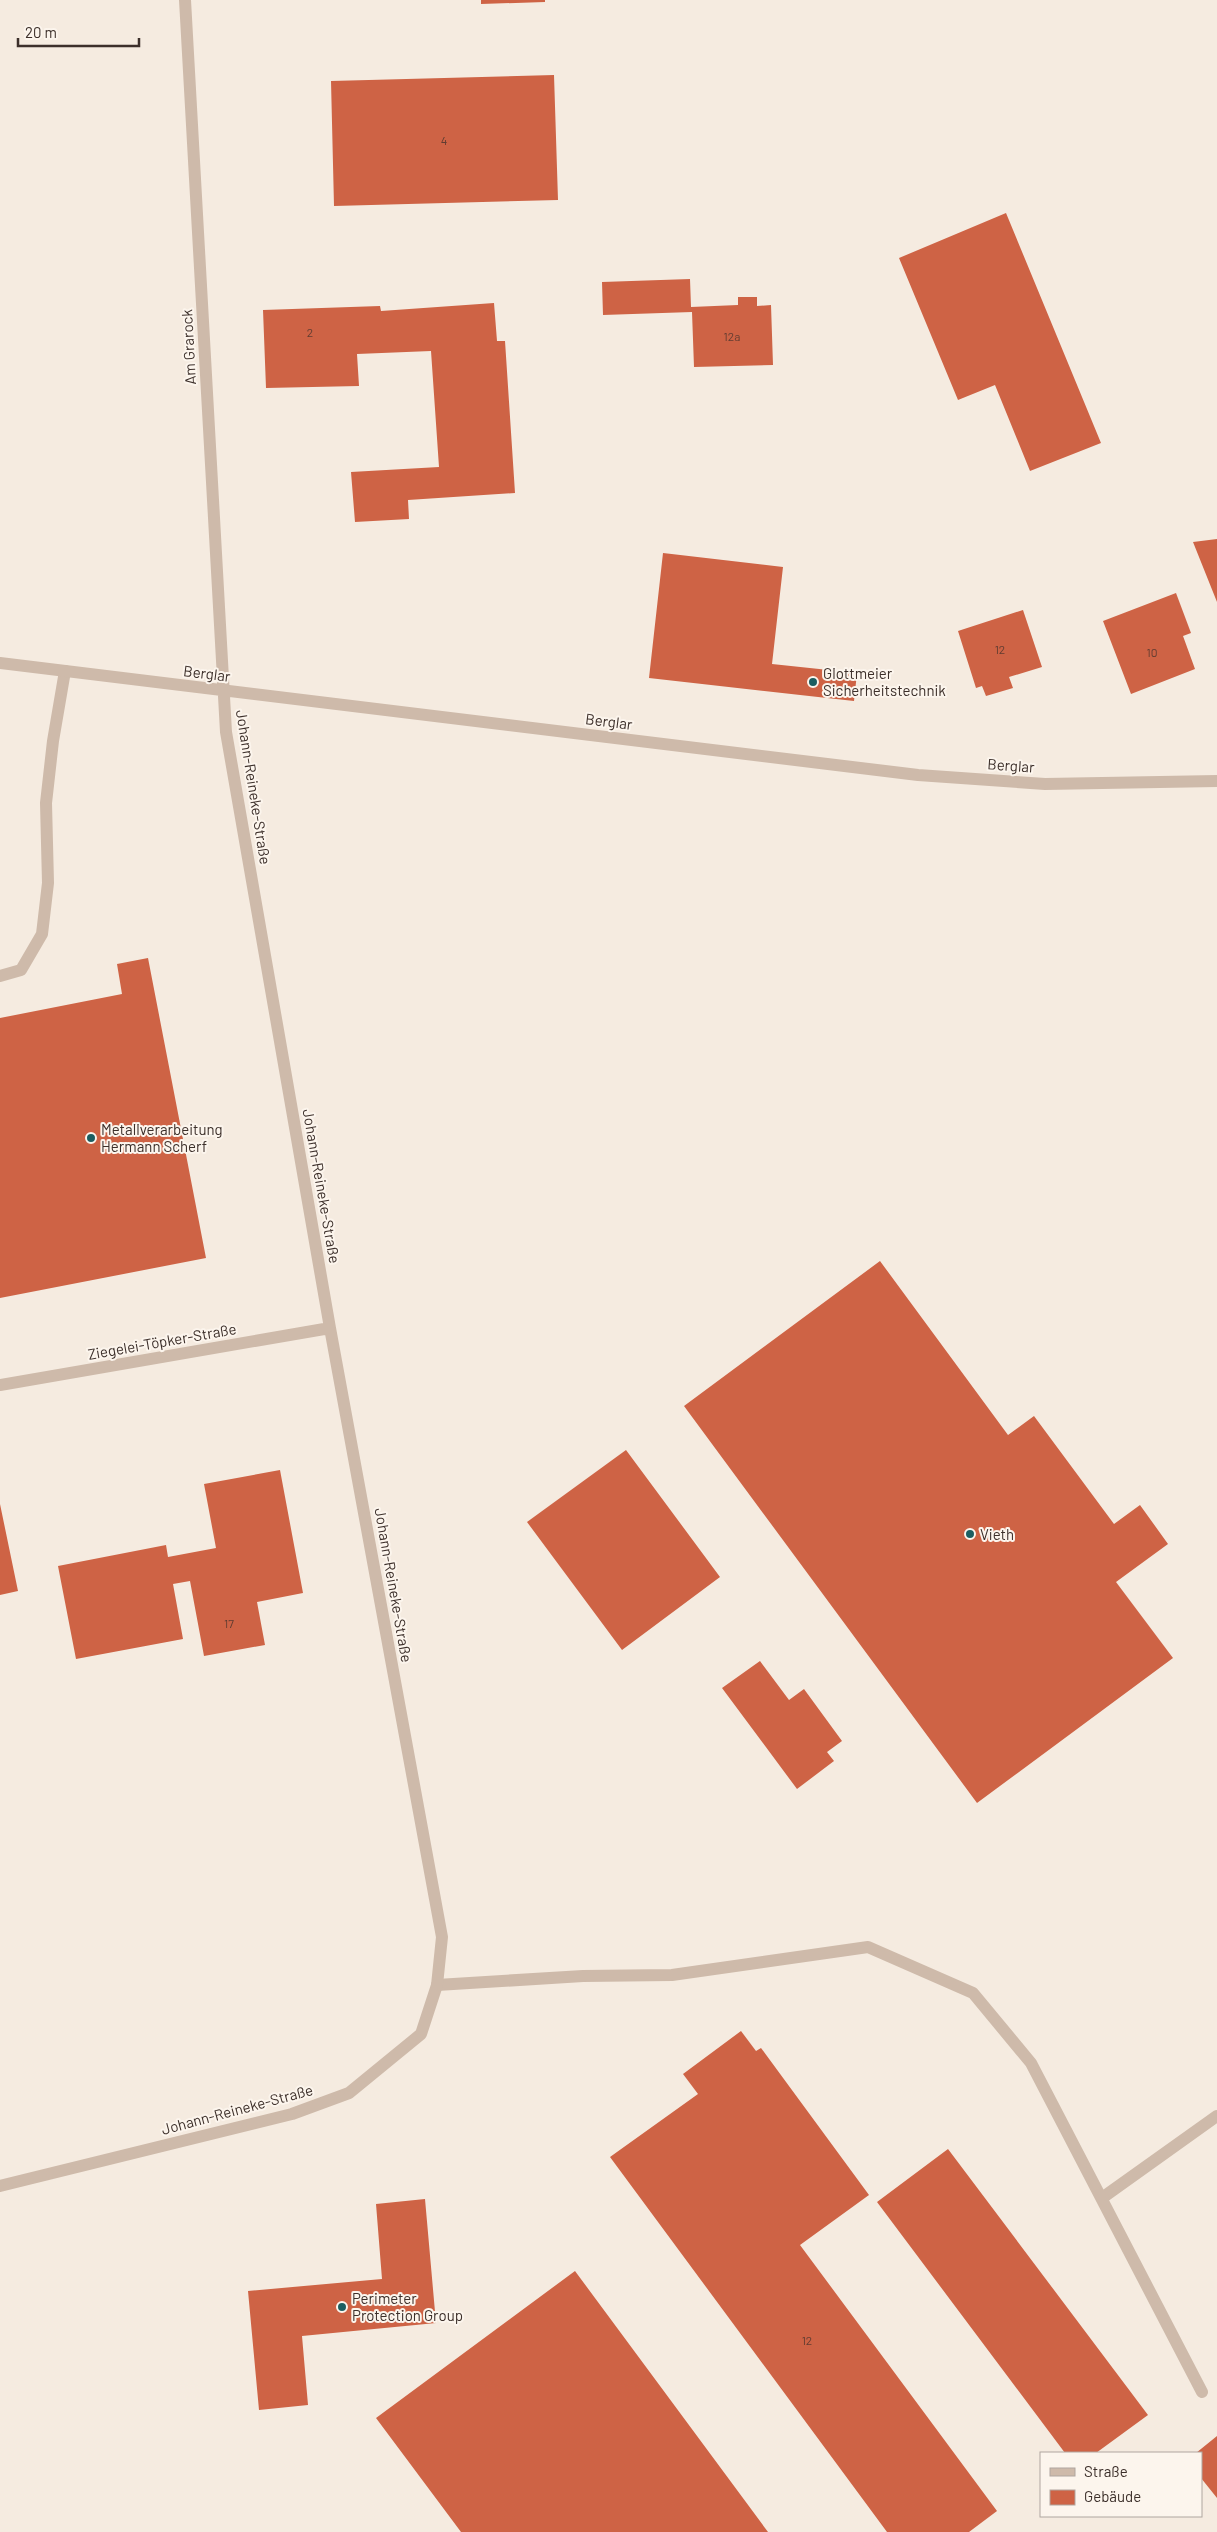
<svg xmlns="http://www.w3.org/2000/svg" width="1217" height="2532" font-family="Barlow,sans-serif">
<style>
.building{fill:#ce6345}
.lines{fill:none;stroke-linecap:round;stroke-linejoin:round}
.service{stroke:#cebaaa;stroke-width:12}
.minor{stroke:#cebaaa;stroke-width:12}
.poi-dot{fill:#1c5e61;stroke:#fcf5ed;stroke-width:2}
.labels{text-anchor:middle;dominant-baseline:central;stroke-width:4;stroke-linejoin:round;paint-order:stroke}
.number-label{font-size:12px;fill:#603c31}
.street-label{font-size:15px;fill:#3c2f2a;stroke:#fcf5ed}
.poi-label{font-size:15px;fill:#3c2f2a;stroke:#fcf5ed;text-anchor:start}
</style>
<rect width="100%" height="100%" fill="#f5ebe0"/>
<path class="building" d="M481,0H545V2L481,4Z
M554,75L558,200L334,206L331,81Z
M1006,213L1101,443L1030,471L995,385L958,400L899,258Z
M690,279L691,307L738,305V297H757V306L771,305L773,365L694,367L692,312L603,315L602,282Z
M494,303L497,341H505L515,493L408,500L409,519L355,522L351,472L439,467L431,351L357,354L359,386L266,388L263,310L380,306L381,311Z
M1217,539V602L1193,542Z
M663,553L783,567L772,664L857,673L854,701L649,678Z
M1176,593L1191,633L1183,636L1195,669L1131,694L1103,621Z
M1023,610L1042,667L1009,677L1013,688L986,696L982,686L976,688L958,631Z
M148,958L206,1258L0,1298V1018L122,994L117,964Z
M880,1261L1008,1435L1034,1416L1114,1524L1140,1505L1168,1544L1116,1582L1173,1658L977,1803L684,1406Z
M626,1450L720,1577L622,1650L527,1522Z
M280,1470L303,1593L257,1602L265,1645L204,1656L190,1581L173,1584L183,1639L76,1659L58,1566L166,1545L168,1557L216,1548L204,1484Z
M0,1504L18,1591L0,1595Z
M760,1661L789,1700L804,1689L842,1741L827,1752L834,1761L797,1789L722,1688Z
M741,2031L756,2051L761,2048L869,2195L800,2245L997,2511L969,2532H887L610,2157L698,2094L683,2074Z
M948,2149L1148,2415L1096,2453H1065L877,2202Z
M425,2199L436,2323L302,2336L308,2405L259,2410L248,2291L382,2279L376,2204Z
M575,2271L768,2532H461L376,2418Z
M1217,2436V2498L1201,2478V2453H1196Z"/>
<g class="lines">
<path class="service" d="M0,976L21,970L42,934L48,883L46,803L53,741L65,671
M437,1985L583,1976L672,1975L868,1947L973,1993L1031,2063L1202,2392
M1102,2198L1217,2116"/>
<path class="minor" d="M0,663L918,775L1045,784L1217,781
M0,1385L330,1328
M0,2186L292,2114L349,2093L421,2034L437,1985L442,1937L330,1328L226,732L185,0"/>
</g>
<g class="poi-dot">
<circle cx="813" cy="682" r="5"/>
<circle cx="91" cy="1138" r="5"/>
<circle cx="970" cy="1534" r="5"/>
<circle cx="342" cy="2307" r="5"/>
</g>
<g class="labels">
<g class="number-label">
<text x="444" y="140">4</text>
<text x="310" y="332">2</text>
<text x="732" y="336">12a</text>
<text x="1000" y="649">12</text>
<text x="1152" y="652">10</text>
<text x="229" y="1623">17</text>
<text x="807" y="2340">12</text>
</g>
<g class="street-label">
<text transform="translate(188 347) rotate(-93)">Am Grarock</text>
<text transform="translate(207 673) rotate(7)">Berglar</text>
<text transform="translate(609 721) rotate(7)">Berglar</text>
<text transform="translate(1011 765) rotate(4)">Berglar</text>
<text transform="translate(254 787) rotate(81)">Johann-Reineke-Straße</text>
<text transform="translate(322 1186) rotate(80)">Johann-Reineke-Straße</text>
<text transform="translate(162 1341) rotate(-10)">Ziegelei-Töpker-Straße</text>
<text transform="translate(394 1585) rotate(80)">Johann-Reineke-Straße</text>
<text transform="translate(237 2109) rotate(-15)">Johann-Reineke-Straße</text>
</g>
<g class="poi-label">
<text x="823" y="673">Glottmeier<tspan x="823" dy="17">Sicherheitstechnik</tspan></text>
<text x="101" y="1129">Metallverarbeitung<tspan x="101" dy="17">Hermann Scherf</tspan></text>
<text x="980" y="1534">Vieth</text>
<text x="352" y="2298">Perimeter<tspan x="352" dy="17">Protection Group</tspan></text>
</g>
</g>
<rect x="1040" y="2452" width="162" height="65" fill="#fcf5ed" stroke="#afa69f"/>
<rect x="1050" y="2468" width="25" height="8" fill="#cebaaa" stroke="#afa69f"/>
<text x="1084" y="2477" font-size="15" fill="#3c2f2a">Straße</text>
<rect x="1050" y="2490" width="25" height="15" fill="#ce6345" stroke="#afa69f"/>
<text x="1084" y="2502" font-size="15" fill="#3c2f2a">Gebäude</text>
<path d="M18 38v8h121v-8" fill="none" stroke="#3c2f2a" stroke-width="2.5"/>
<text x="25" y="38" font-size="15" fill="#3c2f2a" stroke="#fcf5ed" stroke-width="4" paint-order="stroke">20 m</text>
</svg>
